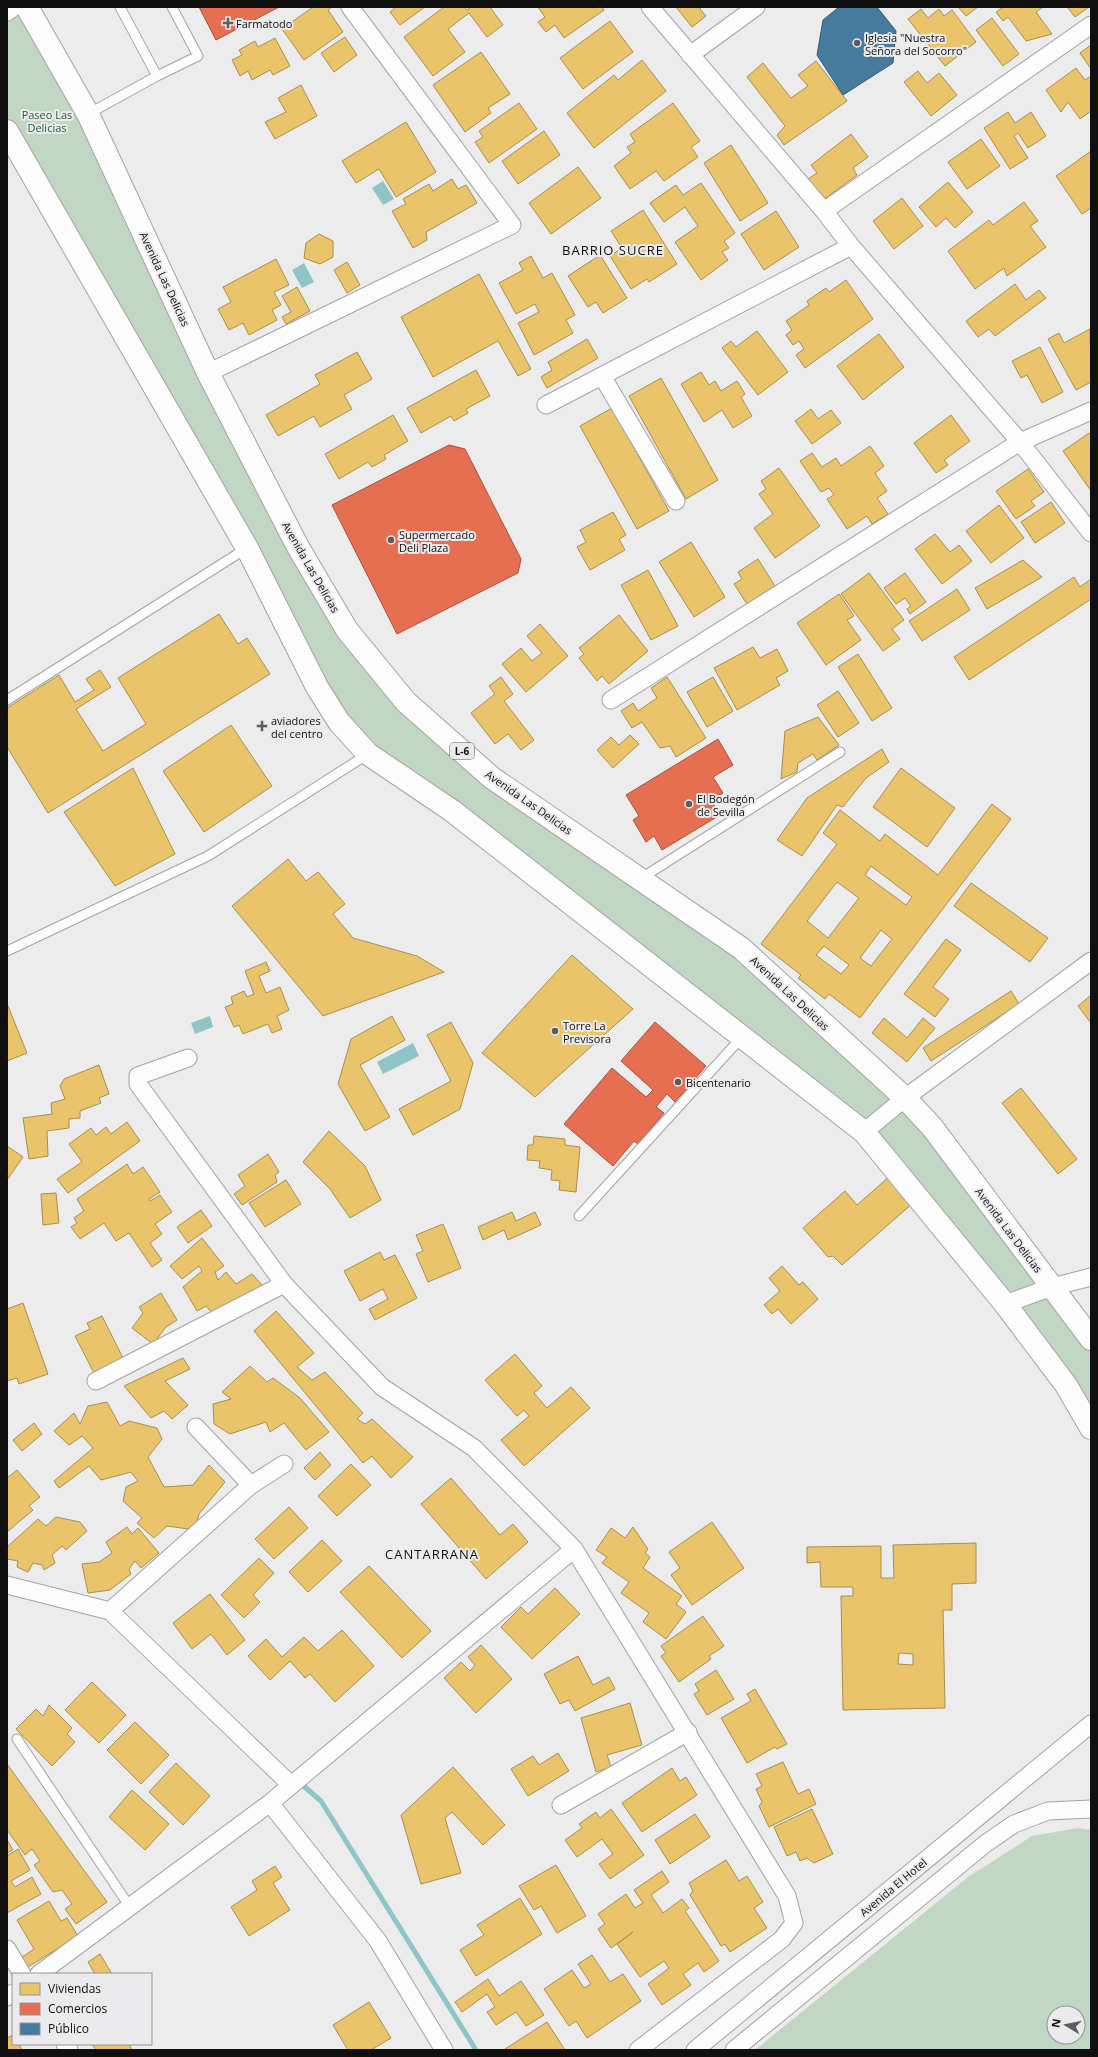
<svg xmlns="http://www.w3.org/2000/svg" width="1098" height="2057" font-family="'Open Sans',sans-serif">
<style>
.green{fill:#c1d6c3;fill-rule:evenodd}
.water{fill:#8fc5c7}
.homes{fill:#e9c46a;stroke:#a88e4f;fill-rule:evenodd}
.shops{fill:#e76f51;stroke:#a6523e}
.public{fill:#457b9d;stroke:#355b73}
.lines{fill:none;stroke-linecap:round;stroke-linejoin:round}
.stream{stroke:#8fc5c7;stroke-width:5}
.service-casing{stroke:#a3a3a3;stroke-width:11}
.minor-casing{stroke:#a3a3a3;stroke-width:19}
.primary-casing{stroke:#a3a3a3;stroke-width:24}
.service{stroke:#fcfcfc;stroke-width:9}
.minor{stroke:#fcfcfc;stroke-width:17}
.primary{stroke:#fcfcfc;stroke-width:22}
.poi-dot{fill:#5d5d5e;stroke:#ebebed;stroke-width:1.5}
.labels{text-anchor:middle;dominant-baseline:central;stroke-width:4;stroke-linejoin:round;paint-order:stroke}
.shield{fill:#ebebed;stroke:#525253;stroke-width:1}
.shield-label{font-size:10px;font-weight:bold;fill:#101011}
.poi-label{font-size:11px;fill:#101011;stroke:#ebebed;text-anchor:start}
.park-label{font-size:11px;fill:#1b5f2c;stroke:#ebebed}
.street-label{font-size:11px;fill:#101011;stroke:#ebebed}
.quarter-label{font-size:13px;letter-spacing:1px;fill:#101011;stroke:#ebebed}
</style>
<rect width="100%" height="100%" fill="#ececec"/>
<path class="green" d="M7,7H27L346,627L406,702L741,948L905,1098L1091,1339V1428L864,1132L368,754L7,131Z
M1078,1828L1091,1830V2050H755L968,1877L1032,1836ZM1054,2013H1078V2037H1054Z"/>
<path class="water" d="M383,181L394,199L383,205L372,188Z
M304,263L314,282L302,288L292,270Z
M210,1016L213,1027L195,1034L191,1023Z
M413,1043L419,1056L383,1074L377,1062Z"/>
<path class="homes" d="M313,7H332L328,10L343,32L304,60L282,29Z
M396,7H425L400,25L390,12Z
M444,7H464L467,10L471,7H490L503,25L487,37L469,13L448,29L465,52L433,76L404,37Z
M538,7H602L604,10L564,38L555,25L546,32L538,22L545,17Z
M676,7H702L700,9L706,16L692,27Z
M958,7H978L966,16Z
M1003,7H1043L1036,12L1052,34L1026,41L1008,17L1003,21L996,12Z
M1067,7H1089L1075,17Z
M921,9L928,18L939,9L944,16L952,10L976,42L945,66L908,19Z
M992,18L1019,54L1003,66L976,30Z
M610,21L633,52L583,89L560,58Z
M345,37L357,55L334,72L321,53Z
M275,38L290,66L273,75L270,70L252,80L248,71L240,76L232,60L242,55L239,50L255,41L258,47Z
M1091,45V69L1080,53Z
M481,52L510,94L488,108L491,113L465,132L433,85Z
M642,60L666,91L594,148L567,113L614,75L618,80Z
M816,61L847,101L784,145L777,135L785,126L747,77L763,63L791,98L808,86L798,75Z
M1076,68L1085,80L1091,76V111L1080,119L1068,102L1061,112L1046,90Z
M918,71L927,83L939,73L957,95L931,116L904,82Z
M301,85L317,116L275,139L265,122L286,112L278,98Z
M519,103L537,129L489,163L475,142L483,137L479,131Z
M673,103L700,141L691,147L698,157L664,181L656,171L630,189L614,166L631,153L627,147L635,142L630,134Z
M1008,112L1015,123L1031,112L1046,136L1028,148L1018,133L1014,136L1028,158L1010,169L984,128Z
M406,122L436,172L396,197L379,169L356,183L342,161Z
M544,131L560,155L518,184L502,161Z
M851,134L868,157L853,168L857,175L823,200L808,179L817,173L811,165Z
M981,139L1000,166L967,189L948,162Z
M731,145L768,203L740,221L704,163Z
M1091,151V208L1082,214L1056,176Z
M578,167L601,198L551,234L529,203Z
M452,179L458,189L466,185L477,203L426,232L427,240L413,248L392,211L406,204L403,199L429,184L433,191Z
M948,182L973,212L955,228L946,218L936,227L919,207Z
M701,183L735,233L724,241L729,248L722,252L728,260L701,280L675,242L698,226L685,207L664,222L650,203L676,185L683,195Z
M902,198L923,226L894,249L873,221Z
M1024,202L1038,221L1030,226L1046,247L1007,276L1004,268L975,289L948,251L989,220L993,225Z
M643,210L677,264L649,282L647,279L631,289L610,256L622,248L611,231Z
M776,211L799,247L764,270L741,234Z
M319,234L333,241V257L320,264L304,258L306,243Z
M600,255L627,298L603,313L596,302L588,307L568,276Z
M531,256L543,278L552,273L575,315L566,320L573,333L534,355L518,323L539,312L535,304L516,314L499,283L523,270L519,263Z
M276,259L289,285L274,292L281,305L272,310L277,320L249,335L243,323L229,330L218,309L231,302L223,287Z
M347,262L360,285L347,293L334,270Z
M479,274L531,369L518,376L498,341L433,377L401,317Z
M846,280L873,319L805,368L796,355L804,349L799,341L793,345L786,335L792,330L786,321L809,305L807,301L826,288L829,292Z
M1015,284L1026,300L1039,290L1046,298L995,336L989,329L978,337L966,321Z
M297,287L310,311L286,324L282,317L291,312L282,296Z
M1090,329L1091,382L1076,390L1048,339L1059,333L1064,343Z
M757,331L788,372L758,395L722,348L731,341L736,347Z
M879,334L904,367L863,400L837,366Z
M587,339L598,358L547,388L541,377L552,370L548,362Z
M1040,347L1063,392L1042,403L1027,375L1021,378L1012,361Z
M357,352L372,379L344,395L352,409L320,427L314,416L278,436L266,415L320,384L315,375Z
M476,370L490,396L466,409L468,413L454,421L451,416L421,433L407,408Z
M701,372L709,385L715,381L721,391L737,381L745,394L741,397L752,416L733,428L722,410L704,422L681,384Z
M661,378L718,480L686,499L629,396Z
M612,408L669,511L637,529L580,426Z
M811,409L818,419L831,410L841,423L812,444L795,421Z
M393,415L408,441L384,455L386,459L372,467L368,462L339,479L325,454Z
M951,415L970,441L944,460L948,465L936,473L914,443Z
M1089,433L1091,436V491L1063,451Z
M870,446L884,466L875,473L887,491L877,498L888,514L872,524L867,516L847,529L827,499L834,495L829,488L821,492L800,461L812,453L822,467L836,458L841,466Z
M779,468L820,526L775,558L754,528L773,514L759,494L766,489L761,481Z
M1028,469L1044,492L1031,501L1035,506L1016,519L996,491Z
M1051,502L1065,523L1035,543L1021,522Z
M999,505L1024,538L991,563L966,531Z
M613,512L626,535L619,539L625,550L590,570L577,547L586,542L580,530Z
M935,534L950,552L959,545L972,561L942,584L915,549Z
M691,542L725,597L694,617L659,562Z
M758,559L775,586L747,604L734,584L742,579L738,572Z
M1023,560L1042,577L987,609L975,588Z
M648,570L678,626L651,640L621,585Z
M869,573L904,620L892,629L900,639L883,651L841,594Z
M905,573L926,602L910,614L907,609L911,606L905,598L896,604L884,588Z
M1074,577L1080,587L1091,579V599L969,680L954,657Z
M957,589L970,610L922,641L909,621Z
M839,594L854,616L847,620L861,640L826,665L797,623Z
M219,614L238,644L247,638L270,674L48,813L7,747V708L59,675L75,702L94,690L86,679L100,670L111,687L76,709L103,751L146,724L118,678Z
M619,615L648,651L609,684L602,676L597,681L579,658L584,654L579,648Z
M540,624L568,656L526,692L502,664L521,648L532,661L542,653L527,636Z
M753,647L760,658L777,649L788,671L776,678L780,685L737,710L714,668Z
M858,654L892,708L872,721L838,667Z
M501,677L513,694L504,701L534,740L521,750L508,734L495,744L471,713L495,694L489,686Z
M667,677L706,738L676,757L670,746L660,748L642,722L632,728L621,711L633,703L638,711L657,698L651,688Z
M713,677L733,711L707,727L687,692Z
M838,691L859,723L838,737L817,705Z
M818,717L839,745L817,760L813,754L798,763L797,772L781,779L785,731Z
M231,725L272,786L204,832L163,771Z
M630,735L639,744L613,768L597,750L611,737L619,745Z
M882,749L889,762L866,778L843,807L837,805L802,856L777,840L807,798Z
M133,768L175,854L115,886L64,812Z
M901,768L955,808L927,847L873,807Z
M992,804L1011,819L860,1018L829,994L825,999L798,978L801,975L761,944L837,844L823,833L840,810L880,841L885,834L938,875ZM871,866L912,897L906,905L865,875ZM837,882L859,898L828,938L807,921ZM881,930L892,939L871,966L860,958ZM824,946L849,965L841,974L816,955Z
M288,859L306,881L318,872L345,904L333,914L353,938L417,956L444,972L323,1016L232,906Z
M971,883L1048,938L1030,962L954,906Z
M946,939L961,950L933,987L949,999L935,1017L904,994Z
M572,955L633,1009L535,1097L482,1053Z
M266,962L270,971L259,976L266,993L280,987L289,1010L277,1016L282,1029L272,1033L268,1024L243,1034L239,1025L234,1027L225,1007L233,1004L231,997L244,991L247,997L254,994L245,971Z
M1011,991L1019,1004L931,1061L923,1048Z
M1091,995V1023L1078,1006Z
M8,1006L27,1053L7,1061V1007Z
M392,1016L405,1040L360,1065L390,1117L365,1131L338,1084L351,1039Z
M884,1018L907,1038L923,1018L935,1028L907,1062L872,1033Z
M451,1022L473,1063L460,1109L413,1135L399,1109L451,1081L427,1035Z
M99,1065L109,1094L99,1098L101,1103L80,1111V1118L69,1119V1128L47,1131L48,1156L29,1159L23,1118L52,1114L51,1103L65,1099L60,1086L64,1079Z
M1021,1088L1077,1159L1058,1174L1002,1103Z
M127,1122L140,1141L68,1193L57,1179L82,1162L69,1144L91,1128L96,1135L106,1127L111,1134Z
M329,1131L365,1166L381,1200L350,1218L330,1189L303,1162Z
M534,1136L565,1139V1145L580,1147L576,1192L559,1190L560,1181L551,1180L552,1170L539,1168L540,1161L527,1160L528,1145H533Z
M7,1146L23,1157L7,1180Z
M268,1154L279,1172L275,1175L277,1182L242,1205L234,1194L245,1186L238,1175Z
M127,1164L133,1174L143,1167L160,1192L149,1199L150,1201L160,1195L172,1212L155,1224L162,1234L150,1243L162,1260L152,1267L129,1233L116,1241L104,1223L80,1239L71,1227L77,1223L74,1218L84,1211L77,1199Z
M890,1176L913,1203L842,1265L833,1256L828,1257L803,1228L845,1191L857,1205Z
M286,1180L301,1204L265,1227L249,1203Z
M56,1193L59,1223L43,1225L41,1194Z
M201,1210L212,1226L188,1243L177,1227Z
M512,1212L516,1221L535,1212L541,1225L508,1240L504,1230L483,1240L478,1227Z
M443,1224L461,1268L428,1282L416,1254L423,1251L416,1235Z
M202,1238L224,1266L215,1272L218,1280L226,1272L236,1284L252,1274L263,1286L212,1313L206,1306L197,1311L183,1287L202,1271L199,1266L182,1279L170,1266Z
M380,1252L384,1260L395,1255L417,1298L375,1320L369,1309L388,1299L383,1289L360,1301L344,1271Z
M782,1266L799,1285L803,1282L818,1299L791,1324L778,1309L772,1314L764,1305L780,1291L769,1278Z
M161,1293L177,1320L166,1327L153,1344L132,1328L143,1313L139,1307Z
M23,1303L48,1374L19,1384L17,1378L7,1381V1309Z
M276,1311L314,1353L297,1367L312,1380L325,1372L363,1413L357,1419L365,1424L372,1419L413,1457L391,1478L372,1456L363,1463L254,1331Z
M102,1316L123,1358L94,1373L75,1336L90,1329L87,1323Z
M515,1354L542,1386L534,1393L547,1408L571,1387L590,1408L524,1466L501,1440L529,1416L524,1410L517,1416L485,1380Z
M183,1358L190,1369L165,1381L188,1405L172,1419L164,1411L151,1418L124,1386Z
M250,1366L267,1382L273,1378L300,1398L329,1432L306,1450L284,1423L270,1432L266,1422L230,1434L214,1424L213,1404L231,1399L222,1392Z
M107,1402L120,1426L129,1421L157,1428L162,1439L148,1457L164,1487L193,1485L209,1465L225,1482L199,1514L195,1530L167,1526L154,1538L137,1523L142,1518L123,1501L126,1487L138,1481L131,1472L101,1480L89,1466L59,1488L54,1481L93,1448L82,1436L69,1445L54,1431L74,1413L80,1424L88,1406Z
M34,1423L42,1434L22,1451L13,1440Z
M320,1452L331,1465L315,1480L304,1468Z
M351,1464L371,1485L337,1516L318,1496Z
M17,1470L40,1497L29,1506L33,1510L7,1532V1478Z
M451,1478L500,1535L513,1524L528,1542L486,1579L421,1504Z
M289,1507L308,1528L274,1559L255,1539Z
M56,1517L80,1522L87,1531L66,1550L62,1546L52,1555L55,1563L44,1570L42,1565L33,1563L28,1572L17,1567L18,1561L7,1559V1547L38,1519L46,1526Z
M712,1522L744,1568L692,1605L671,1575L680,1568L669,1552Z
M127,1527L132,1534L138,1528L159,1553L141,1568L135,1561L129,1569L131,1574L110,1590L88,1593L82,1564L99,1562L112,1553L106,1542Z
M633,1527L648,1549L645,1553L650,1557L643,1568L682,1596L676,1604L686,1612L666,1639L643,1622L649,1613L621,1593L629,1582L602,1563L607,1557L596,1550L611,1528L625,1538Z
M322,1540L342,1561L308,1592L289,1572Z
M976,1543V1583L952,1584V1610H943L945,1708L843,1710L841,1596H853V1587H821L820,1562L807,1563V1547L881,1546V1578H894L893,1545ZM899,1653L913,1654V1665L898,1664Z
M259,1558L274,1573L253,1595L260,1602L244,1618L221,1595Z
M369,1566L431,1631L402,1658L340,1592Z
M555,1588L580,1614L532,1659L501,1627L521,1607L528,1614Z
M210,1594L245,1640L227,1655L211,1634L192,1649L173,1623Z
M703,1616L724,1646L709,1656L711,1659L679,1682L661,1656L666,1653L661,1646Z
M342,1630L374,1666L335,1702L310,1674L305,1678L290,1661L270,1680L248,1656L266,1639L282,1657L304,1637L318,1651Z
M481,1645L512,1679L476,1713L444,1678L461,1662L470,1671L475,1665L468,1657Z
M578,1656L593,1685L609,1677L615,1689L575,1711L569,1700L560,1704L544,1674Z
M716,1670L734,1699L707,1715L694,1694L699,1691L695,1684Z
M92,1682L126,1715L99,1743L65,1710Z
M755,1689L787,1744L777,1749L775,1747L747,1763L721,1718L751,1701L747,1694Z
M630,1703L642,1745L607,1755L611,1767L596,1772L581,1718Z
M49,1705L72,1728L67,1734L75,1742L52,1766L16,1729L36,1709L43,1716Z
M135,1722L169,1755L141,1784L107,1750Z
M558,1753L569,1771L528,1796L511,1769L533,1756L539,1765Z
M783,1762L798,1794L809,1789L816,1804L769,1827L759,1806L762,1802L756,1789L762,1786L756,1774Z
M176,1763L210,1796L183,1825L149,1792Z
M7,1764L107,1902L76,1924L65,1909L72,1904L62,1890L53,1892L34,1865L40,1861L32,1849L25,1855L7,1830Z
M453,1767L505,1825L483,1845L452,1812L445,1818L461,1873L421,1884L401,1815Z
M672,1768L680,1781L686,1777L697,1795L642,1832L622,1803Z
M132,1790L169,1824L145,1850L109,1817Z
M611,1809L644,1855L610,1879L599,1864L613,1854L602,1839L577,1857L565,1840L582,1828L579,1824L596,1812L600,1818Z
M812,1809L833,1854L814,1863L807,1858L800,1861L796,1852L787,1856L774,1827Z
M695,1814L710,1837L670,1864L655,1840Z
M7,1840L13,1850L7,1853Z
M18,1849L30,1870L11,1881L15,1887L32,1877L41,1894L7,1913V1856Z
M726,1860L739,1881L747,1876L763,1902L754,1908L767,1928L730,1952L725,1944L721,1946L690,1895L693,1891L689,1883Z
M556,1865L586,1916L557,1933L541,1906L534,1910L519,1886Z
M275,1866L282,1877L273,1883L290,1910L249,1936L231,1907L257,1890L252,1881Z
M662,1871L669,1882L651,1895L663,1913L682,1899L689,1908L685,1911L719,1961L704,1972L698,1963L683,1974L691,1985L662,2005L648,1984L669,1968L664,1961L640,1977L617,1944L633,1932L611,1948L598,1929L605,1924L598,1914L626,1894L635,1908L643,1903L634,1890Z
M520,1898L542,1934L476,1976L460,1950L484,1935L477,1925Z
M49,1901L61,1921L67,1918L78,1936L28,1967L22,1957L34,1949L17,1920Z
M100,1954L112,1974H95L88,1962Z
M592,1955L610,1982L623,1974L641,2001L587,2038L576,2021L569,2026L544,1989L572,1970L584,1988L591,1984L578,1964Z
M488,1979L499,1996L521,1981L544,2015L526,2026L516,2012L496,2025L487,2012L495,2007L487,1994L462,2012L455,2002Z
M369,2002L391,2038L371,2050H348L333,2025Z
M547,2022L565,2050H505V2049Z
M13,2035V2044H19L22,2050H7V2038Z
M92,2044H129L132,2050H96Z"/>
<path class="shops" d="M199,7H279L216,40Z
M449,445L465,449L521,559L518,573L397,634L332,505Z
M718,739L733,765L713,777L723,793L711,800L720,815L662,850L654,836L646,842L633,820L639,816L626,795Z
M655,1022L706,1066L675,1102L667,1094L656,1107L664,1113L638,1144L634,1141L613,1166L564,1124L612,1068L646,1097L653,1090L621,1061Z"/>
<path class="public" d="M839,7H877L896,31L893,63L843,95L817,55L823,20Z"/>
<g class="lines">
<path class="stream" d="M299,1782L321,1801L476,2050"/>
<g class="service-casing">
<path id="service" d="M120,7L157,76
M88,114L157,76L198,56L172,7
M7,700L247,548
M640,879L840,752
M7,951L208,856L368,754
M579,1216L742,1037
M17,1739L130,1907"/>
</g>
<g class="minor-casing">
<path id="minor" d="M650,7L824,211L851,246L1020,442L1091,533
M7,12L14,7
M690,55L756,7
M824,211L1091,25
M208,373L512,225L350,7
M602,376L676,501
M546,405L851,246
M611,700L1020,442L1091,411
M188,1058L138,1076V1084L284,1284L382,1387L474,1448L574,1549L787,1896L794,1923L782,1939L638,2050
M864,1132L905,1098L1091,961
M1005,1304L1052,1287L1091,1277
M96,1381L284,1284
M196,1427L251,1485
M7,1585L110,1611L291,1785
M110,1611L251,1485L284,1464
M270,1803L378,1941L444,2050
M561,1805L688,1732
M7,1949L22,1974
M39,1974L270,1803L574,1549
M7,1997L13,1993
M65,2044L69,2050
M695,2050L1091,1724
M734,2050L985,1844L1014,1824L1048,1811L1091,1809"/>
</g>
<g class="primary-casing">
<path id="primary" d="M27,7L88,114L208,373L298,547L347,630L406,702L492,778L741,948L905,1098L932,1127L1091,1339
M7,131L247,548L317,687L339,722L368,754L451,810L864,1132L1005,1304L1066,1385L1091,1428"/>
</g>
<use href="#service" class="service"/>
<use href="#minor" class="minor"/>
<use href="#primary" class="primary"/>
</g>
<g class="poi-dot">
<path d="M226 17h4v4h4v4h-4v4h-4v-4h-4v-4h4z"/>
<circle cx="857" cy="43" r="4"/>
<circle cx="391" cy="540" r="4"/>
<path d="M260 720h4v4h4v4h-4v4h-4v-4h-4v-4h4z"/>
<circle cx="689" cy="804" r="4"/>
<circle cx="555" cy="1031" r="4"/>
<circle cx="678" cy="1082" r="4"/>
</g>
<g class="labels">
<rect class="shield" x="450" y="743" width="24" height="16" rx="3"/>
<g class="shield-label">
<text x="462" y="751">L-6</text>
</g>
<g class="poi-label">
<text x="236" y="23">Farmatodo</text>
<text x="865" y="37">Iglesia "Nuestra<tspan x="865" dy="13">Señora del Socorro"</tspan></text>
<text x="399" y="534">Supermercado<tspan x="399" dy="13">Deli Plaza</tspan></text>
<text x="271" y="720">aviadores<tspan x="271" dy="13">del centro</tspan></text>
<text x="697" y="798">El Bodegón<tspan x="697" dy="13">de Sevilla</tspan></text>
<text x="563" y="1025">Torre La<tspan x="563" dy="13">Previsora</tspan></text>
<text x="686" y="1082">Bicentenario</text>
</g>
<g class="park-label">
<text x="47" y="114">Paseo Las<tspan x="47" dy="13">Delicias</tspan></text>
</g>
<g class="street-label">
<text transform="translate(165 279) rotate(65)">Avenida Las Delicias</text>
<text transform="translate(311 567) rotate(60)">Avenida Las Delicias</text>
<text transform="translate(529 802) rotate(35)">Avenida Las Delicias</text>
<text transform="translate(790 993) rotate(43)">Avenida Las Delicias</text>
<text transform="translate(1009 1230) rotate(53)">Avenida Las Delicias</text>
<text transform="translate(893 1887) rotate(-40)">Avenida El Hotel</text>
</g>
<g class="quarter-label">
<text x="613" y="250">BARRIO SUCRE</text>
<text x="432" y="1554">CANTARRANA</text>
</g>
</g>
<rect width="1098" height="2057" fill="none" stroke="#101011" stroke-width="16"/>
<rect x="12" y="1973" width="140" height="72" fill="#ebebed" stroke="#939395"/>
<rect x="20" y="1983" width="20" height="12" fill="#e9c46a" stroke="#939395"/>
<text x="48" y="1993" font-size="12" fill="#101011">Viviendas</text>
<rect x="20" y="2003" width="20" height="12" fill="#e76f51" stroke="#939395"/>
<text x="48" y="2013" font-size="12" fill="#101011">Comercios</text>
<rect x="20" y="2023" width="20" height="12" fill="#457b9d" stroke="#939395"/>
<text x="48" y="2033" font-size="12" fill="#101011">Público</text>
<g transform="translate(1066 2025) rotate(280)"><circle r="19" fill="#ebebed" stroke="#939395"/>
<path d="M0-3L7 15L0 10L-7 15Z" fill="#5d5d5e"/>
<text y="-6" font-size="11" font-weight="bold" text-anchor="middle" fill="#101011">N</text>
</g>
</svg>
